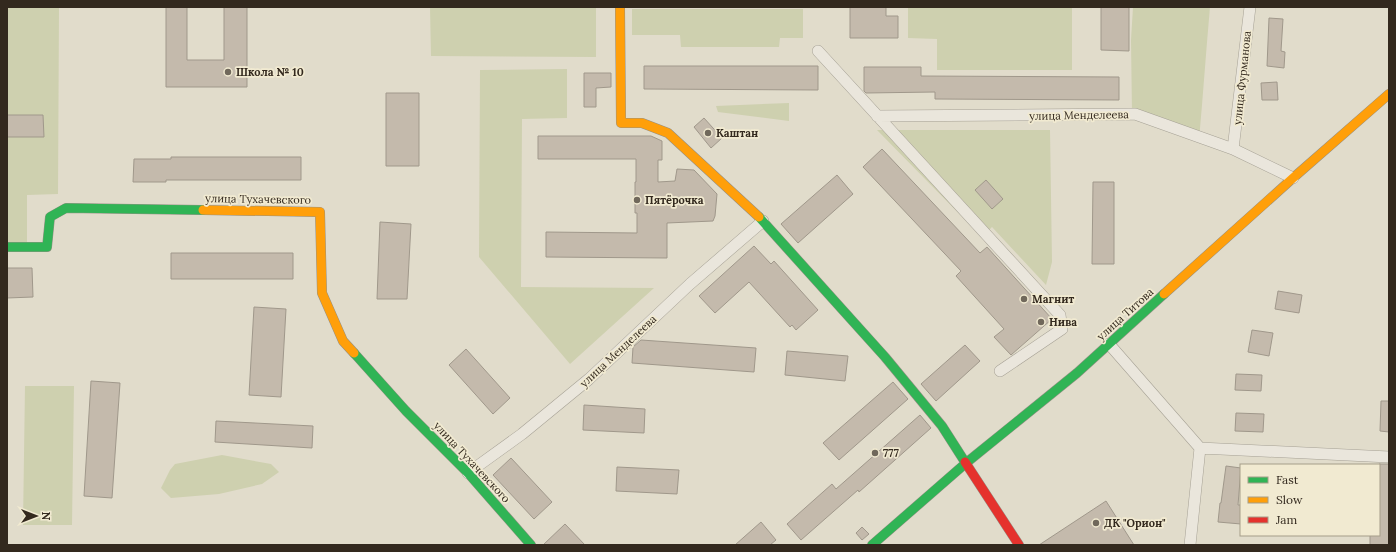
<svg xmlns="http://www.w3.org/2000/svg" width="1396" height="552" font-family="Lora,serif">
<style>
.green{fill:#ced0af}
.building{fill:#c4baac;stroke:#a0988b}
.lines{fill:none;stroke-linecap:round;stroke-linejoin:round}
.street-casing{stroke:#a6a195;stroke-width:12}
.fast-casing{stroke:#959085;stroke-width:10}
.slow-casing{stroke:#959085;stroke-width:10}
.jam-casing{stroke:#959085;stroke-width:10}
.street{stroke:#eae6dc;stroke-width:11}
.fast{stroke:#30b455;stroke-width:9}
.slow{stroke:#ff9f0a;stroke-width:9}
.jam{stroke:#e5322d;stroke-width:9}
.poi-dot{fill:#70685b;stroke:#f1ead1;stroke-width:1.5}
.labels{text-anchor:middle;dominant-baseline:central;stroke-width:3.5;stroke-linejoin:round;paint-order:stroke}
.poi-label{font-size:11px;font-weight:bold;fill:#33291e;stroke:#f1ead1;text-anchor:start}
.street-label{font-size:11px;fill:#33291e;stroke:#f1ead1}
</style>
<rect width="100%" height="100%" fill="#e1dccb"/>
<path class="green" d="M7,7H59L58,194L27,195V242H7Z
M430,7H596V57L431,56Z
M908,7H1072V70H937V39L908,38Z
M1133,7H1210C1206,51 1203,96 1199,140L1132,114L1131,40Z
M632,9H803V38H780L779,47H681L680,35H632Z
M567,69V118L522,119L521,287L654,288L570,364L479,257L480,70Z
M789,103V121L718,112L716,106Z
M877,130H1050L1052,262L1046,285L992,227L982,237Z
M25,386H74L72,525H23Z
M222,455L271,464L279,472L262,484L219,494L171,498L161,488L170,470L175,464Z"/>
<path class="building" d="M166,7H187V60H224V7H247V87H166Z
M850,7H886V16H898V38H850Z
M1101,7H1129V51L1101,50Z
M1269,18L1283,19L1281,51L1285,52L1284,68L1267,66Z
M644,66H818V90L644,89Z
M864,67H921V76L1119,77V100L935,99V92L866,93L864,91Z
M584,73H611V87L596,88V107H584Z
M1277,82L1278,100H1262L1261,83Z
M386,93H419V166H386Z
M7,115H43L44,137H7Z
M704,118L722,138L711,148L694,127Z
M538,136H651L662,141V160H658V182L675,181L677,169L694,170L717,194L715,216L713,221L667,223V258L546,257V232L637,233V213H635V182H636V159H538Z
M882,149L980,253L987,247L1052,319L1011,355L994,337L1004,329L956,276L961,271L863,167Z
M171,157H301V180H166V182H133L134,159H171Z
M837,175L853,194L798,243L781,224Z
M986,180L1003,199L992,209L975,190Z
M1093,182H1114V264H1092Z
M380,222L411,224L407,299H377Z
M754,246L771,264L774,261L818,310L796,330L792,325L790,327L749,282L715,313L699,296Z
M171,253H293V279H171Z
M7,268H32L33,297L7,298Z
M1278,291L1302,295L1299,313L1275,309Z
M254,307L286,309L281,397L249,395Z
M1252,330L1273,333L1269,356L1248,352Z
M641,340L756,348L754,372L632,363L633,347Z
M965,345L980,361L936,401L921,384Z
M466,349L510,398L493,414L449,365Z
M787,351L848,356L845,381L785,375Z
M1236,374L1262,375L1261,391L1235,390Z
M91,381L120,383L112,498L84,496Z
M893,382L908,399L839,460L823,443Z
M1381,401H1389V432L1380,431Z
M584,405L645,409L644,433L583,430Z
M1236,413L1264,414L1263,432L1235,431Z
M920,415L931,428L859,492L858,490L801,540L787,524L832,484L836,489Z
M216,421L313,426L312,448L215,442Z
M511,458L552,502L534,519L493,475Z
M1379,464H1389V545H1370V535H1379Z
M1226,466L1241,468L1238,505H1241V524L1218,522L1220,503H1221Z
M617,467L679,470L677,494L616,491Z
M1106,501L1134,545H1039Z
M761,522L776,540L770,545H735Z
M565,524L585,545H543Z
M862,527L869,534L862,540L856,533Z"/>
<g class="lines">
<g class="street-casing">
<path id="street" d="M818,51L1060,315L1062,329L1000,371
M877,116L1135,114L1233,149L1293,178
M1233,149L1250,7
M1109,344L1200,448L1389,457
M468,473L522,434L589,379L690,284L763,221
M1190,545L1200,448"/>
</g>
<g class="fast-casing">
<path id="fast" d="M759,217L885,357L942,426L965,462
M7,247H47L50,217L66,208L203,210
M354,353L406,411L468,473L531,545
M872,545L966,463L1077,373L1164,294"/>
</g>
<g class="slow-casing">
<path id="slow" d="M620,7L621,123H642L668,133L759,217
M203,210L320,212L322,293L343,341L354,353
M1164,294L1293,178L1389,94"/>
</g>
<g class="jam-casing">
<path id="jam" d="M965,462L1019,545"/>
</g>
<use href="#street" class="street"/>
<use href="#fast" class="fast"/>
<use href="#slow" class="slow"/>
<use href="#jam" class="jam"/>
</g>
<g class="poi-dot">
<circle cx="228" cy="72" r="4"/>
<circle cx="708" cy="133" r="4"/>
<circle cx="637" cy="200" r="4"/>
<circle cx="1024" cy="299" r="4"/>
<circle cx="1041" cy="322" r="4"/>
<circle cx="875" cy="453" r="4"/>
<circle cx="1096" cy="523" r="4"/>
</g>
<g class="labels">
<g class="poi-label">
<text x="236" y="72">Школа № 10</text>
<text x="716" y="133">Каштан</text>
<text x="645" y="200">Пятёрочка</text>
<text x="1032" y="299">Магнит</text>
<text x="1049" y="322">Нива</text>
<text x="883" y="453">777</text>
<text x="1104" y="523">ДК "Орион"</text>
</g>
<g class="street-label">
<text transform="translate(1242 78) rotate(-84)">улица Фурманова</text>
<text transform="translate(1079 115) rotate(-1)">улица Менделеева</text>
<text transform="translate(258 199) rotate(1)">улица Тухачевского</text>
<text transform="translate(1125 314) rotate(-42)">улица Титова</text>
<text transform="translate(618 351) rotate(-43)">улица Менделеева</text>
<text transform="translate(472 462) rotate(47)">улица Тухачевского</text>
</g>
</g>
<rect width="1396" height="552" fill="none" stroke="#33291e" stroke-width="16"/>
<rect x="1240" y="464" width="140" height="72" fill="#f1ead1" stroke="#a59d89"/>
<rect x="1248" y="477" width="20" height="6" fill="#30b455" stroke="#a59d89"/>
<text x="1276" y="484" font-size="12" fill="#33291e">Fast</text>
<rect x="1248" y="497" width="20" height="6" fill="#ff9f0a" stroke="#a59d89"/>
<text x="1276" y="504" font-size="12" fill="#33291e">Slow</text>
<rect x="1248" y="517" width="20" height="6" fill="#e5322d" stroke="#a59d89"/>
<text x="1276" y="524" font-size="12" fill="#33291e">Jam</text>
<g transform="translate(36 516) rotate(90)" stroke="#f1ead1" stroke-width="3" paint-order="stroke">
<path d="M0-3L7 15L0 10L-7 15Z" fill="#33291e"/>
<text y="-6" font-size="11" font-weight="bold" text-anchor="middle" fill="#33291e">N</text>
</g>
</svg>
